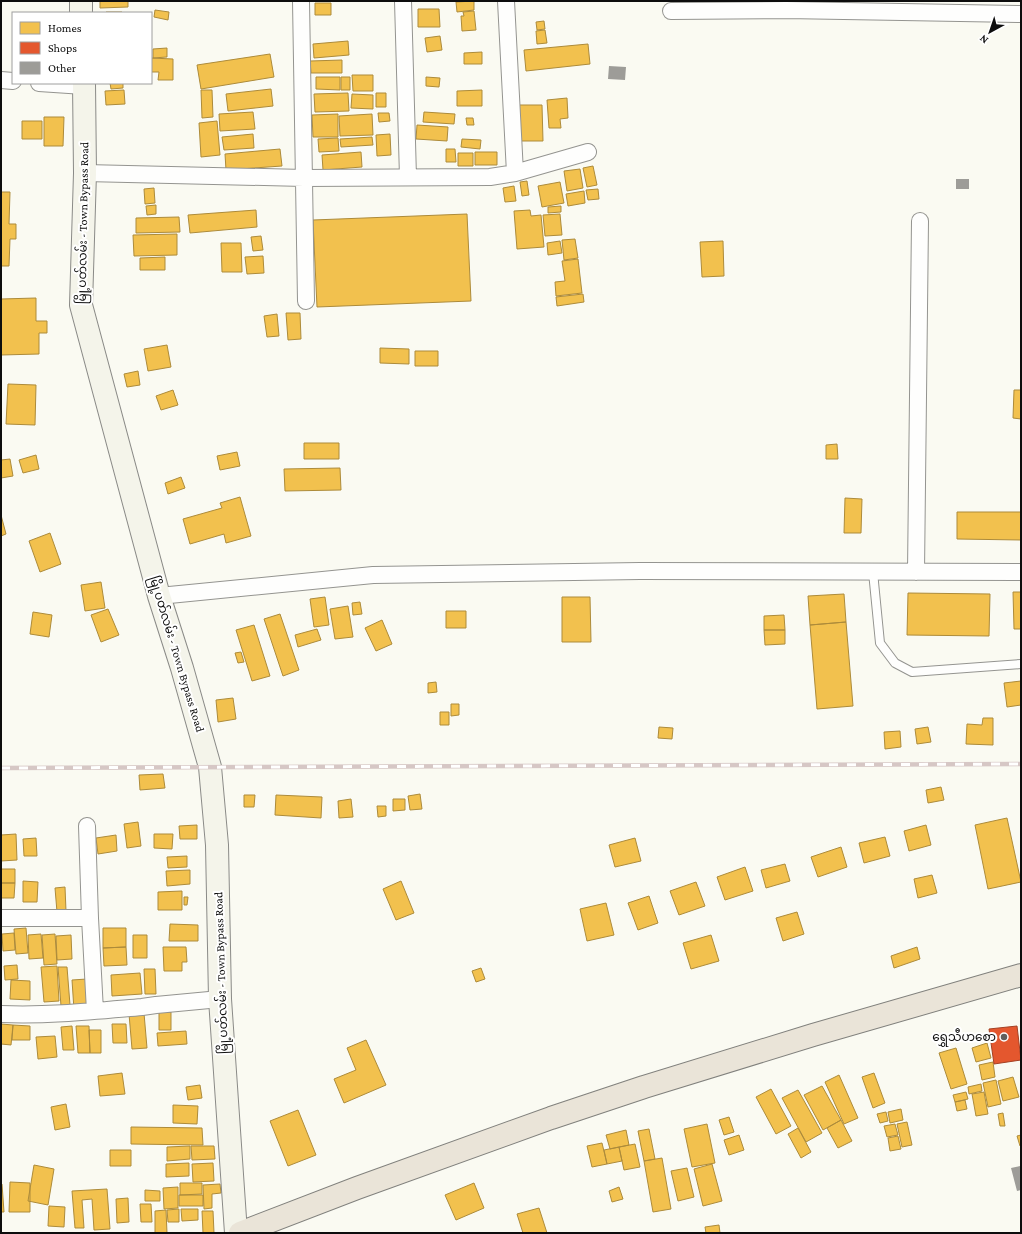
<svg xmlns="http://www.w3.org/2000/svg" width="1022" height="1234" font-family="'Crimson Pro','Noto Sans Myanmar',serif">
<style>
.homes{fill:#f2c14e;stroke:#ad8b3a}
.shops{fill:#e4572e;stroke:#a44124}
.building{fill:#9d9c98}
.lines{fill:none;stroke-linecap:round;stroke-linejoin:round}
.service-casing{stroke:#949490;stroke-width:10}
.minor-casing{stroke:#949490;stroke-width:18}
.secondary-casing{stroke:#8a8a87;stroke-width:24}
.trunk-casing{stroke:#81817d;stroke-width:24}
.service{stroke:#fefefd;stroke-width:8}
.minor{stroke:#fefefd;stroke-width:16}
.secondary{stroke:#f4f4ea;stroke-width:22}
.trunk{stroke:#eae4d8;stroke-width:22}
.rail-casing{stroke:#d6c7c5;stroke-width:4.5}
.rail{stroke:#fff;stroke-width:3;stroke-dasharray:9;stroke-linecap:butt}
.poi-dot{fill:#60605d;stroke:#fff;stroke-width:1.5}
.labels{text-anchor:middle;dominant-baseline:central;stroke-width:4;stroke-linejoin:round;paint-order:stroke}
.street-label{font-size:12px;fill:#0d0d0d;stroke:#fff}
.poi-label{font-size:12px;fill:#0d0d0d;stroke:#fff;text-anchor:end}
</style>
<rect width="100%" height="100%" fill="#fafaf2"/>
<path class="homes" d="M100,1H128V7L100,8Z
M474,1V10L457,12L456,2Z
M315,3H331V15H315Z
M418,9H439L440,27H418Z
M155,10L169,12L168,20L154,17Z
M474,11L476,30L462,31L461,16H464L463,12Z
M106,12H122V13H106Z
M544,21L545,29L537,30L536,22Z
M545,30L547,43L537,44L536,31Z
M440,36L442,50L427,52L425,38Z
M348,41L349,55L314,58L313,44Z
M588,44L590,64L526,71L524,50Z
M167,48V57L153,58V49Z
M482,52V64H464V53Z
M270,54L274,77L201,89L197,65Z
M151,58L173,59V80H158L159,72H151Z
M342,60V73H311L310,61Z
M352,75H373V91H353Z
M316,77H340V90L316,89Z
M341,77H350V90H341Z
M426,77L440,78L439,87L426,86Z
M110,83H123V88L111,89Z
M271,89L273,106L228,111L226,94Z
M124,90L125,104L106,105L105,91Z
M201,90H212L213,117L202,118Z
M482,90V106H457V91Z
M348,93L349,111L315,112L314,94Z
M376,93H386V107H376Z
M352,94L373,95V109L351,108Z
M567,98L568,118L560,119L561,128H549L547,100Z
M519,105H542L543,141H520Z
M253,112L255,129L220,131L219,114Z
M424,112L455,114L454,124L423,122Z
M378,113H389L390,121L379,122Z
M338,114V137H313L312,115Z
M372,114L373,135L340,136L339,116Z
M44,117H64L63,146H44Z
M466,118H473L474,125H467Z
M22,121H42V139H22Z
M217,121L220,155L201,157L199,123Z
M417,125L448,127L447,141L416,139Z
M253,134L254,148L224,150L222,137Z
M390,134L391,155L377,156L376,135Z
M372,137L373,145L341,147L340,139Z
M338,138L339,151L319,152L318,139Z
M462,139L481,140L480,149L461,147Z
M280,149L282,166L226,170L225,154Z
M446,149H455L456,162H446Z
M361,152L362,167L323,170L322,155Z
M475,152H497V165H475Z
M458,153H473V166H458Z
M593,166L597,185L587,187L583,168Z
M580,169L583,188L567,191L564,171Z
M527,181L529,195L522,196L520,182Z
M560,182L564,203L542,207L538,186Z
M514,186L516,201L505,202L503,188Z
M154,188L155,203L145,204L144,189Z
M598,189L599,199L588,200L586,190Z
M584,191L585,203L568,206L566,194Z
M1,192H10L9,224H16V239H10L9,266H1Z
M156,205V214L147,215L146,206Z
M561,206V212L548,213V207Z
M256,210L257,227L190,233L188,215Z
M530,210L531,216L541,215L544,247L517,249L514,211Z
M467,214L471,301L317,307L313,220Z
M560,214L562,235L545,236L543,215Z
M179,217L180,232L136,233V218Z
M177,234V255L134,256L133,235Z
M261,236L263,250L253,251L251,237Z
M575,239L578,258L564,260L562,240Z
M560,241L562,253L548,255L547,243Z
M723,241L724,276L702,277L700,242Z
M221,243H241L242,272H222Z
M263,256L264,273L247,274L245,257Z
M165,257V270H140V258Z
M578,259L582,293L556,296L555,282L565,281L562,261Z
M583,294L584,302L557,306L556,297Z
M36,298V321H47V333H39V354L1,355V299Z
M286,313H300L301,339L288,340Z
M277,314L279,336L267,337L264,316Z
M167,345L171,367L148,371L144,349Z
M380,348L409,349V364L380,363Z
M415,351H438V366H415Z
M138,371L140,385L127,387L124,374Z
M8,384L36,385L35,425L6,424Z
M173,390L178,405L161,410L156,396Z
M1014,390H1021V419L1013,418Z
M304,443H339V459H304Z
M837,444L838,459H826V445Z
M237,452L240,466L220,470L217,456Z
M36,455L39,469L23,473L19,460Z
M10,459L13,476L1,478V460Z
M340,468L341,490L285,491L284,469Z
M181,477L185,488L168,494L165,483Z
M240,497L251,536L226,543L224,534L190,544L183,519L222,508L220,503Z
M845,498L862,499L861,533H844Z
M957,512H1021V540L957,539Z
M1,515L6,534L1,536Z
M50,533L61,564L40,572L29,541Z
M101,582L105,608L85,611L81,585Z
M1013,592H1021V629H1014Z
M908,593L990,594L989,636L907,635Z
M844,594L846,622L810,625L808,596Z
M325,597L329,625L314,627L310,599Z
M562,597H590L591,642H562Z
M360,602L362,614L353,615L352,603Z
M348,606L353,637L335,639L330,609Z
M108,609L119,635L101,642L91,615Z
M446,611H466V628H446Z
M33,612L52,615L49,637L30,634Z
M280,614L299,670L283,676L264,619Z
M784,615L785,630H764V616Z
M382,620L392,644L376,651L365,628Z
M846,622L853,706L817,709L810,625Z
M254,625L270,676L252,681L236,630Z
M317,629L321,640L298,647L295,635Z
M764,630H785V644L765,645Z
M241,652L244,662L238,663L235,653Z
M1021,681V705L1007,707L1004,683Z
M436,682L437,692L428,693V683Z
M233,698L236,719L218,722L216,700Z
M451,704H459V715L451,716Z
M440,712H449V725H440Z
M983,718H993V745L966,744L967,724L982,725Z
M659,727L673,728L672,739L658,738Z
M928,727L931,742L917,744L915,729Z
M900,731L901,747L885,749L884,732Z
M163,774L165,788L140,790L139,775Z
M941,787L944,800L928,803L926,790Z
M420,794L422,809L410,810L408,796Z
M244,795H255L254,807H244Z
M276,795L322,797L321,818L275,815Z
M351,799L353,817L339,818L338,801Z
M393,799H405V810L393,811Z
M377,806H386V816L378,817Z
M1007,818L1021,882L988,889L975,825Z
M138,822L141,846L127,848L124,824Z
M197,825V839H180L179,826Z
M926,825L931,845L909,851L904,831Z
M16,834L17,860L1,861V835Z
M154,834H173L172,849L154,848Z
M116,835L117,851L98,854L96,838Z
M885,837L890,856L864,863L859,843Z
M36,838L37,856H24L23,839Z
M635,838L641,861L615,867L609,845Z
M841,847L847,867L818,877L811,857Z
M187,856V867L168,868L167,857Z
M785,864L790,881L766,888L761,870Z
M745,867L753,891L725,900L717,877Z
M1,869H15V883H1Z
M190,870V884L167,886L166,871Z
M932,875L937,893L918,898L914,879Z
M23,881L38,882L37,902H23Z
M401,881L414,913L396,920L383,889Z
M696,882L705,906L679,915L670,891Z
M1,883H15L14,898H1Z
M65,887L66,911L57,912L55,888Z
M182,891V910H158V892Z
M649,896L658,923L638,930L628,903Z
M184,897H188L187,905H184Z
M606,903L614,935L587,941L580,909Z
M797,912L804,934L783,941L776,918Z
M170,924L198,925V941H169Z
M26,928L28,953L16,954L14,929Z
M103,928H126V947L103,948Z
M14,933L15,950L3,951L2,934Z
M41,934L43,958L29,959L28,935Z
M55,934L57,964L44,965L42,935Z
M71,935L72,959L57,960L56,936Z
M133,935H147V958H133Z
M711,935L719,961L691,969L683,943Z
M126,947L127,965L104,966L103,948Z
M163,947H186L187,962H182V971H164Z
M917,947L920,959L894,968L891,956Z
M17,965L18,979L5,980L4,966Z
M57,966L59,1001L44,1002L41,967Z
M58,967H67L70,1005L61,1006Z
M481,968L485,979L476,982L472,971Z
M144,969H155L156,994H145Z
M140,973L142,994L112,996L111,975Z
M87,979L89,1009L74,1010L72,980Z
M11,980L30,981V1000L10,999Z
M159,1012H171V1030H159Z
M144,1013L147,1048L132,1049L129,1014Z
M1,1024L13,1025L11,1045L1,1044Z
M112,1024H126L127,1043H113Z
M13,1025L30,1026V1040H12Z
M72,1026L74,1050H63L61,1027Z
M76,1026H89L90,1053H78Z
M89,1030H101V1053H90Z
M186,1031L187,1044L158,1046L157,1033Z
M55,1036L57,1057L38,1059L36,1037Z
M366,1040L386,1085L344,1103L334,1079L356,1070L347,1048Z
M987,1043L991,1058L976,1062L972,1048Z
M956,1048L967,1084L951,1089L939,1053Z
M993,1062L995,1077L982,1080L979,1065Z
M122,1073L125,1094L100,1096L98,1076Z
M874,1073L885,1103L873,1108L862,1077Z
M839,1075L858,1118L844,1124L825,1082Z
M1013,1077L1019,1097L1003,1101L998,1081Z
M996,1080L1001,1104L988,1107L983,1083Z
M981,1084L982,1091L969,1094L968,1087Z
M200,1085L202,1098L188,1100L186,1087Z
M822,1086L841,1120L823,1130L804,1095Z
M771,1089L791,1126L776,1134L756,1097Z
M798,1090L822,1133L806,1142L782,1098Z
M966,1092L968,1099L955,1102L953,1095Z
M984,1092L988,1114L976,1116L972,1094Z
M965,1100L967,1109L957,1111L955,1102Z
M66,1104L70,1127L55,1130L51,1107Z
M173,1105L198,1106L197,1124L173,1123Z
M901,1109L903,1120L890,1123L888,1112Z
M298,1110L316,1155L288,1166L270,1121Z
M886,1112L888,1121L880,1123L877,1114Z
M1003,1113L1005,1126H1000L998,1114Z
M729,1117L734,1132L724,1135L719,1120Z
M841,1120L852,1141L838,1148L827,1128Z
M907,1122L912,1145L902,1147L897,1124Z
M707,1124L715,1163L692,1167L684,1129Z
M895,1124L898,1135L887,1137L884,1126Z
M131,1127L202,1128L203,1145L131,1144Z
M798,1128L811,1152L801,1158L788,1134Z
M649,1129L655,1159L644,1161L638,1131Z
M626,1130L629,1145L610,1149L606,1135Z
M739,1135L744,1150L729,1155L724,1140Z
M1021,1135V1146H1020L1017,1136Z
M898,1136L901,1149L890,1151L888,1138Z
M602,1143L607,1164L592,1167L587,1146Z
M635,1144L640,1167L624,1170L619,1147Z
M190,1146V1159L167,1161V1147Z
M191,1146H214L215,1159L192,1160Z
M619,1147L622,1161L607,1164L604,1150Z
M110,1150H131V1166H110Z
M662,1158L671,1209L653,1212L644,1161Z
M189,1163V1176L166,1177V1164Z
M213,1163L214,1181L193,1182L192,1164Z
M712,1164L722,1201L703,1206L694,1169Z
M34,1165L54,1169L48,1205L28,1201Z
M687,1168L694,1197L678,1201L671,1171Z
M10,1182L30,1183V1212H9Z
M180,1183H202V1194L180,1195Z
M474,1183L484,1208L456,1220L445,1195Z
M1,1184H2L4,1212H1Z
M220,1184L221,1193L212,1194V1208L204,1209L203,1185Z
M178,1187V1208L164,1209L163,1188Z
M619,1187L623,1199L612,1202L609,1191Z
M107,1189L110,1229L94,1230L92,1199L82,1200L84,1228H75L72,1191Z
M145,1190L160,1191V1201H145Z
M179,1195H203V1206H179Z
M128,1198L129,1222L117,1223L116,1199Z
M140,1204H151L152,1222H141Z
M49,1206L65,1207L64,1227L48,1226Z
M539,1208L547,1233H523L517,1214Z
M179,1209V1222H168L167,1210Z
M181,1209H198V1220L182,1221Z
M166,1210L167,1233H155V1211Z
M202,1211H213L214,1233H203Z
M719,1225L720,1233H706L705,1227Z"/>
<path class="shops" d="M1017,1026L1021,1060L994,1064L989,1029Z"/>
<path class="building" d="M609,66L626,67L625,80L608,79Z
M956,179H969V189H956Z
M1020,1166L1021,1172V1190L1017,1191L1011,1168Z"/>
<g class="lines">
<g class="service-casing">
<path id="service" d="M873,572L880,643L895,663L912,672L1021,664"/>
</g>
<g class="minor-casing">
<path id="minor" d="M301,1L306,301
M403,1L408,177
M506,1L515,173
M671,11L786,10L1021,14
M1,80L13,81
M39,83L84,86
M85,173L304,178L490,177L515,173L588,152
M916,572L920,221
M159,596L373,575L640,571L1021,572
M87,826L90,918L95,1011
M1,918H90
M1,1014C48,1016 95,1011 142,1007L156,1005L220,999"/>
</g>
<g class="secondary-casing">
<path id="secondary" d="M81,1V13
M84,83L85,173L81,305L159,596L182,668L210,767L217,845L220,999L236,1233"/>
</g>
<g class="trunk-casing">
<path id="trunk" d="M240,1233L357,1188L551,1118L644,1087L813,1035L1021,975"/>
</g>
<use href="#service" class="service"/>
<use href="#minor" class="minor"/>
<use href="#secondary" class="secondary"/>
<use href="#trunk" class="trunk"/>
<g class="rail-casing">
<path id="rail" d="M1,768L1021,764"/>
</g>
<use href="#rail" class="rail"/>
</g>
<circle class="poi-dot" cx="1004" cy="1037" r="4"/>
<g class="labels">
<g class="street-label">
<text transform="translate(83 223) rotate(-89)">မြို့ပတ်လမ်း - Town Bypass Road</text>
<text transform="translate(177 654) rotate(73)">မြို့ပတ်လမ်း - Town Bypass Road</text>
<text transform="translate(221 973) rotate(-92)">မြို့ပတ်လမ်း - Town Bypass Road</text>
</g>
<g class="poi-label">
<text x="996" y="1037">ရွှေသီဟစော</text>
</g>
</g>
<rect width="1022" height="1234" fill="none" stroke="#0d0d0d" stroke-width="4"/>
<rect x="12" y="12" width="140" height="72" fill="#ffffff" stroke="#9e9e9e"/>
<rect x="20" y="22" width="20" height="12" fill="#f2c14e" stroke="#9e9e9e"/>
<text x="48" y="32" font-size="12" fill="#0d0d0d">Homes</text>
<rect x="20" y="42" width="20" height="12" fill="#e4572e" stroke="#9e9e9e"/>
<text x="48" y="52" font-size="12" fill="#0d0d0d">Shops</text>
<rect x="20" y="62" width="20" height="12" fill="#9d9c98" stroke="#9e9e9e"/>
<text x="48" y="72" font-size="12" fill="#0d0d0d">Other</text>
<g transform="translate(990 32) rotate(220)" stroke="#ffffff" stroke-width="3" paint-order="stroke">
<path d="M0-3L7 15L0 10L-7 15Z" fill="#0d0d0d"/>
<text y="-6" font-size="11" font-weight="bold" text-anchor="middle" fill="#0d0d0d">N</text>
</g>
</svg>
